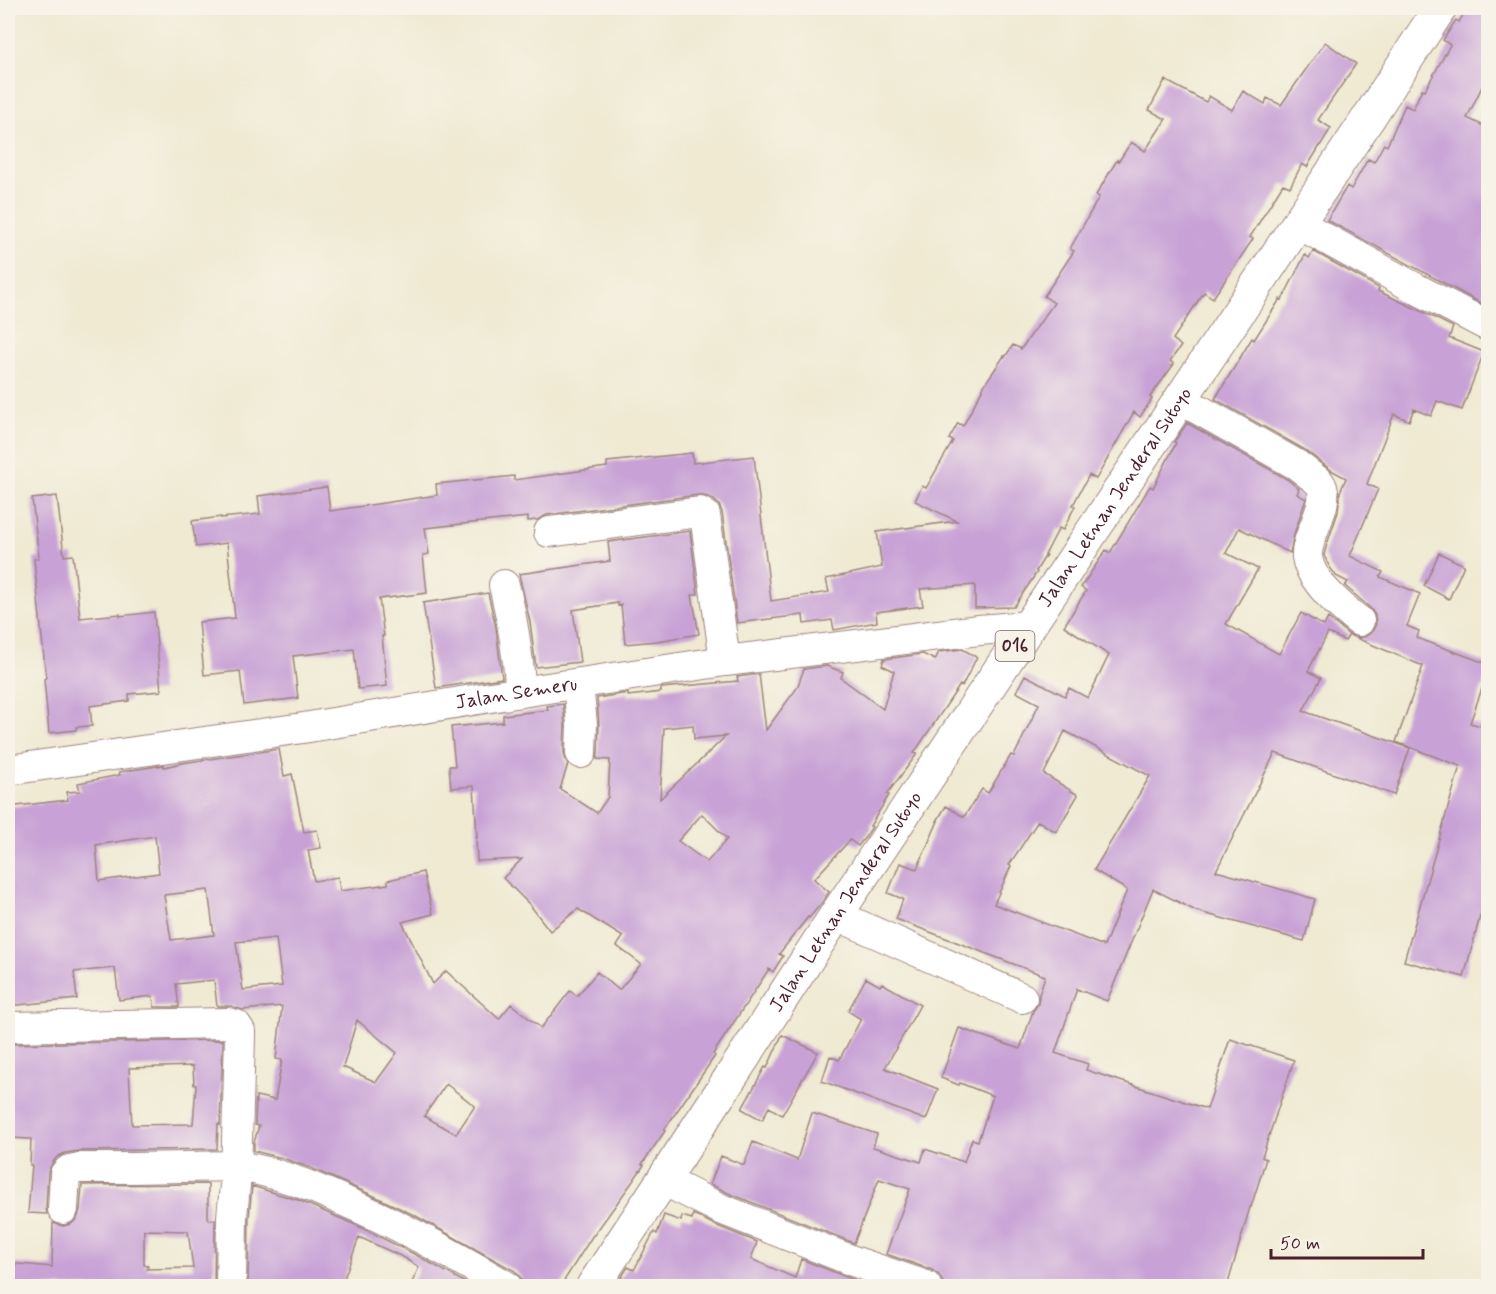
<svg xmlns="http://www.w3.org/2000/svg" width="1496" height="1294" font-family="Mynerve,sans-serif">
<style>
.building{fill:#c8a2d6;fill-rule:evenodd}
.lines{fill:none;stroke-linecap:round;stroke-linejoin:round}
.minor-casing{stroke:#9d847f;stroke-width:32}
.major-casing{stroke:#9d847f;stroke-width:35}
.minor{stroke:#fff;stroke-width:30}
.major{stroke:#fff;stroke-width:33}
.labels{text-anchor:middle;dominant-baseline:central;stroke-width:6;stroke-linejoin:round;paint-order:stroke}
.shield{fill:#f7f3e8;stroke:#7e5f64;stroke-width:1.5}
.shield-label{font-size:18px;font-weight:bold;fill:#4a1f2b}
.street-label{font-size:20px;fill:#4a1f2b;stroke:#f7f3e8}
</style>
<rect width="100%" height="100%" fill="#f7f3e8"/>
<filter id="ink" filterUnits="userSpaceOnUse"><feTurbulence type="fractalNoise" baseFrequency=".0167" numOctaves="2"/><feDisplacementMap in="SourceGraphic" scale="12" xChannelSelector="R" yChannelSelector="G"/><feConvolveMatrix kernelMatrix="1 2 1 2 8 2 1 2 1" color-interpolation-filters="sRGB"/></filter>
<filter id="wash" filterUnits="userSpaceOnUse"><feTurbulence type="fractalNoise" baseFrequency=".008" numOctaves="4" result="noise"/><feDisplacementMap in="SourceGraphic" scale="24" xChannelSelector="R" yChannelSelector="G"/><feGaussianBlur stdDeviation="1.35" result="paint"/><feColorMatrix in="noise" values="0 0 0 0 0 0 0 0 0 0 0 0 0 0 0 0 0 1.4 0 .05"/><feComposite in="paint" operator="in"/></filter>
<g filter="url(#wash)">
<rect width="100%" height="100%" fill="#f0ead3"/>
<g id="blocks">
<path class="building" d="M1467,8H1488V74L1467,118L1488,128V307L1327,220L1347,186L1351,189L1368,159L1374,162L1384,144L1387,146L1405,105L1413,109L1422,89L1425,90L1450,45L1443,40L1456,20L1459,22Z
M1325,42L1356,64L1318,120L1331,128L1307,167L1302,164L1290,187L1283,184L1250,237L1253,239L1213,298L1204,292L1173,339L1181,346L1170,361L1174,364L1150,397L1152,399L1140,417L1134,412L1096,479L1089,475L1073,505L1075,506L1063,530L1059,528L1045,555H1046L1036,571L1037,572L1014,607L975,608V585L920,589L923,606L876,612L877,622L834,630L832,620L804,624L803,615L737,623L722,512L719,505L714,500L708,497L698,495L547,515L537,520L528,521V517L425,528L429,554L423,555L427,593L379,599L384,636H382L387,686L358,689L354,649L293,656L298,698L244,705L240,671L204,675L199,622L235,618L227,543L196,547L192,521L221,517V518L260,514L258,496L327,487L330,511L437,495L436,484L514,476V480L607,467V462L692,453L693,463L754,456L771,601L829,592L826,579L882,567L877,532L957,521L915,501L922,486L926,488L953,441L949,439L958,423L963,426L985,384L1004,356L1005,357L1013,345L1021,349L1054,303L1044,296L1074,251L1070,249L1099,197L1096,195L1117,160L1119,161L1131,142L1145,151L1166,119L1149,110L1165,80L1206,102L1209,96L1232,110L1243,91L1265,104L1267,98L1281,105Z
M1313,251L1379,288L1378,291L1423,312L1453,327L1449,338L1484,352L1462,410L1437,401L1431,416L1414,409L1409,421L1394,414L1367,484L1378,489L1350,556L1383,572L1380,577L1420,594L1407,626L1419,631L1417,638L1488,664V671L1470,723L1488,728V886L1464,977L1404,961L1460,766L1396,742L1423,666L1356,638L1365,637L1372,632L1376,624L1375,615L1370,608L1345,586L1348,582L1336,576L1329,566L1324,555L1327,544L1338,512L1340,492L1346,478L1331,470L1305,450L1215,399L1252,338L1254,340L1280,299L1282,300L1305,255L1309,258Z
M1187,423L1287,479L1299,489L1297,494L1306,499L1294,534L1290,553L1239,528L1226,553L1258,569L1226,624L1279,654L1301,613L1324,626L1328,618L1348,634L1354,637L1349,635L1345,641L1328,633L1308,671L1321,678L1303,711L1410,748L1394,795L1275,753L1216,871L1315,899L1304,941L1196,911L1153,889L1107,1001L1077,989L1055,1053L1088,1064L1086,1070L1207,1109L1230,1039L1294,1060L1262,1157L1266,1159L1251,1207H1250L1227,1287H943V1282L939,1275L932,1270L886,1254L910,1189L879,1179L854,1243L728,1193L710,1184L721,1156L744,1165L753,1142L797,1160L812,1113L877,1134L873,1147L921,1162L925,1149L964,1162L972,1139L978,1141L993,1096L960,1083L959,1085L941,1078L959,1028L1020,1049L1033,1011L1038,1004L1039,995L1045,976L896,919L903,899L888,893L900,863L917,869L938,821H937L946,806L964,817L982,789L988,793L1011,755L1014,756L1039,704L1016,692L1025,675L1065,696L1069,688L1088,698L1109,655L1064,626L1086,591L1081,587L1106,550L1110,553L1150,486L1153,488L1176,443L1174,442ZM1065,731L1150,776L1094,870L1127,890L1104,946L994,904L1011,866L1009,865L1038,821L1056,832L1078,795L1044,774Z
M57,496L64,556L73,555L80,618L120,614V616L154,612L161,691L129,694V701L90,706L92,726L76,727V730L49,733L44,679L46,678L34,559L39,558L32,499Z
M690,531L698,594L692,595L699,634L657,641L625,644L621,605L618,606V603L573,610L580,662L536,667L530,622L519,574L610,561L608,542Z
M1439,553L1464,565L1449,599L1424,586Z
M488,593L496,628L502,678L436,688L423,603Z
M962,649L977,657L962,686L960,685L914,753L917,754L887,794L889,795L870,826L872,827L866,836L858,846L850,840L814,879L829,892L821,904L809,918L808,917L779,954L783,956L773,972L769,969L713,1054L715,1056L695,1085L664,1130L665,1131L642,1164L644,1165L633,1181L594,1235H593L560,1287H523L521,1278L515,1271L414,1215L372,1195L311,1168L282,1158L254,1151V1142L259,1126L255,1125L256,1096L275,1100L282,1060L276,1059L282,1006L243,1010L231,1006H217L214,980L176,984L179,1007H154L153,996L119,1000L115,968L74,972L77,999L8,1006V807L68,800L67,792L80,791L78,783L120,775L119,772L164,765V767L182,763L279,749L284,776L292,774L304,832L317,830L321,848L308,850L314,881L338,877L340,891L388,884V880L423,872L433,914L402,922L433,984L446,971L499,1019L511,1004L541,1028L570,991L577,996L597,972L619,990L641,964L617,946L623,937L578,909L550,931L530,905L503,878L522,859L477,861L476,838H477L474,786L451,788L449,766H455L451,727L503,722V715L548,710L547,706L563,704L565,725L564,752L566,761L568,764L560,789L597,813L608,797L610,760L597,759L598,754L599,725L597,698L628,693V696L661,692V688L738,681L737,677L759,674L766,730L797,688L804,669L827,666L843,672L841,678L883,709L894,671L882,665L884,659L923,654L935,660L939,652ZM693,725L694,739L726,736L660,799L664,728ZM702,814L727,839L707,862L678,841ZM155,836L159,873L99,881L96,845ZM208,890L214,935L171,940L164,895ZM276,938L282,986L243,990L236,942ZM357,1020L397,1053L376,1082L343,1067ZM446,1084L475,1106L456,1134L424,1116Z
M866,978L880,986L882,983L920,1005L885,1068L938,1089L926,1120L822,1081L830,1056L839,1060L861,1019L848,1011Z
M782,1035L818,1052L782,1115L769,1107L762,1120L742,1109L765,1067L767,1068Z
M223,1040L220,1125L218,1124L217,1149L80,1151L65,1153L57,1157L53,1162L48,1172L46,1208L47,1214L28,1213L32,1165H30L31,1139L8,1138V1044ZM193,1066L194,1085H196L193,1124L132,1125L129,1068Z
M208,1184V1220L215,1219L214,1287H33L8,1284V1263L52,1267L53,1223L63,1226L71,1224L77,1219L80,1210L82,1185ZM144,1230L188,1231L193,1268L147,1269L148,1266L144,1265Z
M252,1186L298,1200L358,1226L418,1256L473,1287H410L419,1267L407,1260V1259L359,1237L341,1287H248L249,1218Z
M693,1214L715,1225L757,1242L751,1259L795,1278L801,1259L854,1280L852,1287H615L628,1267L634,1270L654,1232L657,1234L664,1215L681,1221L682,1216L692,1219Z"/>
</g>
</g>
<g filter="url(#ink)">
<use href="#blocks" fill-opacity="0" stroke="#9d847f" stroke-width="1.5"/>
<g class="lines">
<g class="minor-casing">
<g id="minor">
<path d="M1297,223L1415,288L1488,326"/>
<path d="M1180,399L1297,465L1319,482C1334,501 1305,535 1307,557C1310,581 1341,607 1359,621"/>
<path d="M549,532L700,512L705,515L725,661"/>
<path d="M504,585C513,621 518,656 521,692"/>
<path d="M578,684L582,724L581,753"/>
<path id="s1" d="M8,770L303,728L521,692L725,661L979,630L1028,626"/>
<path d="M836,915L1022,998"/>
<path d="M8,1027L227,1023L236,1025L240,1031V1036L236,1175L232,1217L231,1286"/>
<path d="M663,1180L721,1209L853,1261L926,1286"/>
<path d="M63,1209L65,1174L69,1170L80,1168H132L236,1166C274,1171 309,1185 344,1201C400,1225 454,1255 506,1286"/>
</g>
</g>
<g class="major-casing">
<g id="major">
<path id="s2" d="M593,1286L723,1089L836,915L1371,114L1440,8"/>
</g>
</g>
<use href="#minor" class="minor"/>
<use href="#major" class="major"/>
</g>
</g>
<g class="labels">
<rect class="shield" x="995.5" y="631" width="39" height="30" rx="4.5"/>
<g class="shield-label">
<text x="1015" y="646">016</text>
</g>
<g class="street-label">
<text stroke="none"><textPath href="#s2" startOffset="946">Jalan Letnan Jenderal Sutoyo</textPath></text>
<text stroke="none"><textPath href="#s1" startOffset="514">Jalan Semeru</textPath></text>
<text stroke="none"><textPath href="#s2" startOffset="460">Jalan Letnan Jenderal Sutoyo</textPath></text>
</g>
</g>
<rect width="1496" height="1294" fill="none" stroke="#f7f3e8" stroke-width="30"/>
<path d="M1271 1249v9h152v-9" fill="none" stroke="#4a1f2b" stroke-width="3"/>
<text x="1280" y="1249" font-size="18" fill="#4a1f2b" stroke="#f7f3e8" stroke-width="4.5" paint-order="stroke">50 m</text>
</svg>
